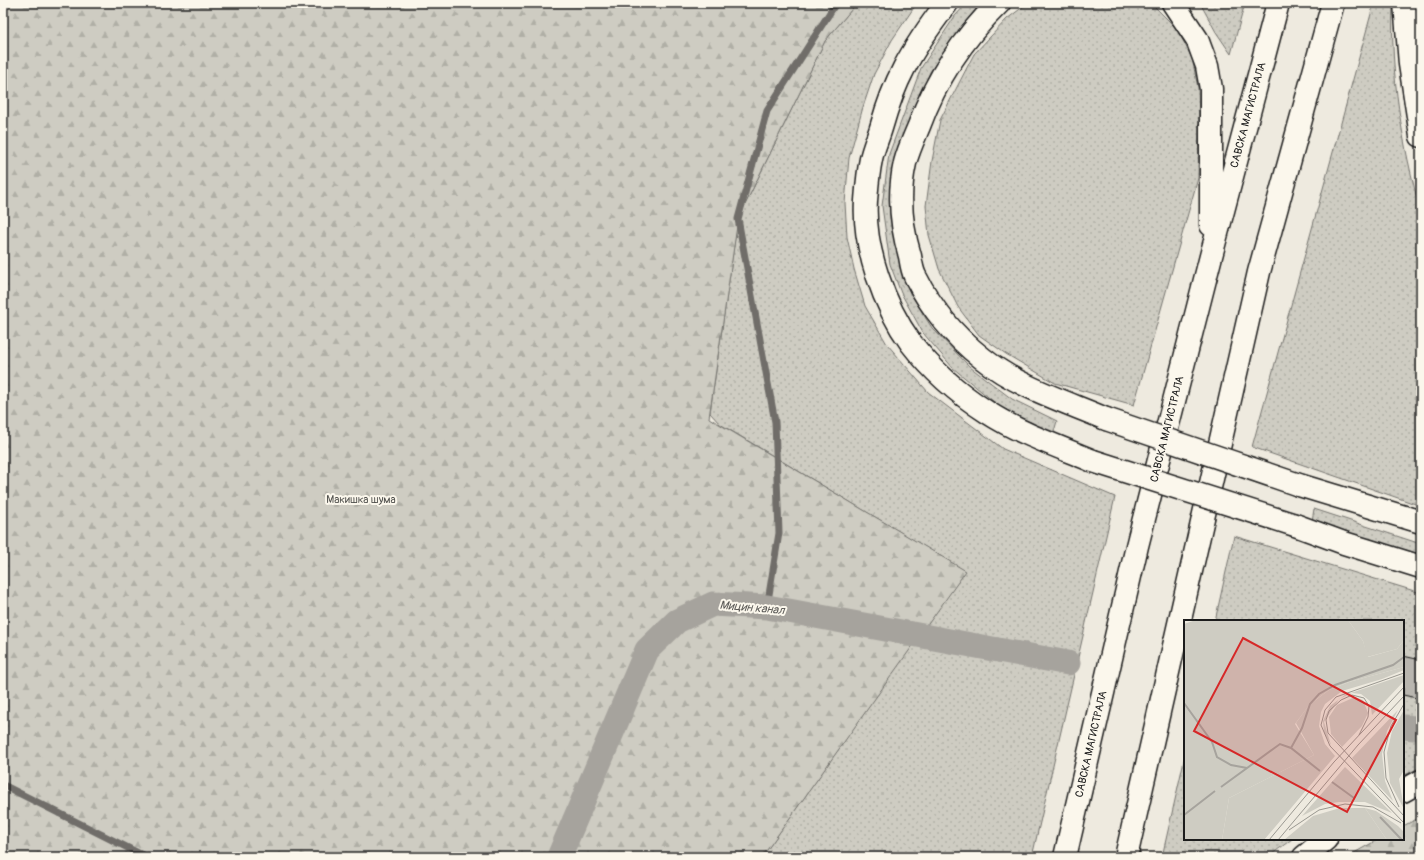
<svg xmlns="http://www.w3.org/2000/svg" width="1424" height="860" font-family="Pangolin,sans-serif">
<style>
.green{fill:url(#green-dots);stroke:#75746f}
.forest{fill:url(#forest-firs);stroke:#75746f}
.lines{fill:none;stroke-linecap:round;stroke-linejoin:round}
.stream{stroke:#6f6d69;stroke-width:7}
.canal{stroke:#a6a39d;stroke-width:25}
.building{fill:#b9b6af;stroke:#1c1c1c}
.primary-casing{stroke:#1c1c1c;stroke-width:25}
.primary{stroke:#fbf7ec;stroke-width:22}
.primary-bridge-casing{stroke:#1c1c1c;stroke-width:25;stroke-linecap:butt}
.primary-bridge{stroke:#fbf7ec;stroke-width:22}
.labels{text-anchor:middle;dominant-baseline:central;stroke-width:4;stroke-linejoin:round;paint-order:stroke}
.street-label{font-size:11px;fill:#1c1c1c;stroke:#fbf7ec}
.park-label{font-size:11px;fill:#51514e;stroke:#fbf7ec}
.water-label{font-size:12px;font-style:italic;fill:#5a5956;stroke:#fbf7ec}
.inset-river{fill:none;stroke:#a6a39d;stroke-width:2}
.inset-road{fill:none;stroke:#9a9891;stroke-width:1}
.view{fill:#d62828;fill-opacity:0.15;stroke:#d62828;stroke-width:2}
.inset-edge{fill:none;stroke:#1c1c1c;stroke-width:2}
</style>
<defs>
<pattern id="green-dots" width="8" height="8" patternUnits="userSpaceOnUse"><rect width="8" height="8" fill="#ceccc2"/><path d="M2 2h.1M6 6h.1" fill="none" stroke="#b0afa6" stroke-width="1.8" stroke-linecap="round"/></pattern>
<pattern id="forest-firs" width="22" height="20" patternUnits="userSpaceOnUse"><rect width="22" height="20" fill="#ceccc2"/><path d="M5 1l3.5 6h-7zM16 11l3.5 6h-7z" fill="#b0afa6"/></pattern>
</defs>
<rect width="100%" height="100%" fill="#eeeadf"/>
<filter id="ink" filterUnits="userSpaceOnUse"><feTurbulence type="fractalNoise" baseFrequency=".025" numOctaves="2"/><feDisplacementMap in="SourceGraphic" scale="8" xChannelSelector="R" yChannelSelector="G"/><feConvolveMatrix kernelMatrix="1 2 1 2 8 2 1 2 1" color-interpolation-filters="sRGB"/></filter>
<g filter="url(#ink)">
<path class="green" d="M857,3H917L892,40L874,74L863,107L849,158L845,203L847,237L854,269L865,306L887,344L928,392L1003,449L1115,497L1032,857H762L965,571L720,424L710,413L737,224L743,209L825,41Z
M967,3H981L961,27L930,72L900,148L892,203L900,268L910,293L932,328L970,367L1012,399L1057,421L1053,435L999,406L953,368L923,333L901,293L890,264L882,206L889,154L921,68L955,16Z
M1028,3H1151L1177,29L1192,58L1198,88L1199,121L1198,178L1134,405L1055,383L1006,354L979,335L958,307L939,269L929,235L926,206L932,161L940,120L974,54L1007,19Z
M1200,3H1245L1231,54L1216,32Z
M1374,3H1393C1390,74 1402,144 1421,213V506L1252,447Z
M1314,509L1421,544V555L1312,521Z
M1234,536L1421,593V767L1403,776V621H1215Z
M1185,756V839H1292L1268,857H1162Z"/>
<path class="forest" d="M3,3H857L825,41L738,219L709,418L966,571L762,857H3Z
M1421,817V857H1347L1379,839H1403V826Z"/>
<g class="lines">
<path class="stream" d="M767,607L779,533L775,422L738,219L767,111L836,3
M3,785L146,857"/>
<path class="canal" d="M1403,727L1415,728
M559,857L647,650L677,621L713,604L767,607L1068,663"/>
</g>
<path class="building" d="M1403,656L1421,660V699L1403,695Z"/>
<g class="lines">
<g class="primary-casing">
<path id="primary" d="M947,3C931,24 916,45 904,68C894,87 887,107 881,128C878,138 873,149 871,159C868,173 867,188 866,201C863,247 884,306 911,343C931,369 959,394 987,412C1019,433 1057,446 1093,461
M999,3C963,38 936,79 919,126C914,138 908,151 905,163C898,194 901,226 910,256C911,262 912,270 915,276C931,308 954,336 982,358C1018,387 1064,401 1106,419
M1173,3L1197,39L1207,66L1211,89V225
M1405,3L1410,64L1421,136
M1299,485L1421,522
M1295,525L1344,543L1421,567
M1403,791L1421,781
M1065,857L1137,546L1211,256L1278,3
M1126,857L1259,272L1333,3
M1304,857L1326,839"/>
</g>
<use href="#primary" class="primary"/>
<g class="primary-bridge-casing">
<path id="primary-bridge" d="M1106,419L1299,485
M1093,461L1295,525"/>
</g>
<use href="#primary-bridge" class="primary-bridge"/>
</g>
</g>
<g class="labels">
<g class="street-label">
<text transform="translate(1248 115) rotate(-75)">САВСКА МАГИСТРАЛА</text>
<text transform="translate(1167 429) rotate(-76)">САВСКА МАГИСТРАЛА</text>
<text transform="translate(1091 744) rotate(-77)">САВСКА МАГИСТРАЛА</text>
</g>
<g class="park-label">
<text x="361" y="499">Макишка шума</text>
</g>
<g class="water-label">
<text transform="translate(752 608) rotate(5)">Мицин канал</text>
</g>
</g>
<g transform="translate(1184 620)">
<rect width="220" height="220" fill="#eeeadf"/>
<path d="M164,0H220V20L213,29L183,37L179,21ZM220,47V50L198,59L158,71L141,84L137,92L135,106L141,124L151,136L80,220H38L45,178L130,135L112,103L125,85L145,70L165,62ZM220,55V61L188,95L186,81L177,74L168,73L155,79L140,102L147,125L140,113L139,101L146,86L161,75ZM171,77L179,80L184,93L178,106L158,127L147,114L145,97L153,85ZM214,90L203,111L198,134L201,161L209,181L168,138ZM220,90V150L215,159L220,189L206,163L203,133L208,111ZM161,147L208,193L181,182H155L141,184L118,196ZM181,188L192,191L214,206L220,212V220H203Z" fill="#ceccc2"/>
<path d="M12,0H164L179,21L184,37L213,29L220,20V47L165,62L145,70L126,84L111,104L130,135L45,178L38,220H0V4ZM156,188H181L203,220H100L129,196Z" fill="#ceccc2"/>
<path class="inset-river" d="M0,83L28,122L33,137L47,145L63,148M107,128L118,108L126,84L135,74L151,65L209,45L220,37M148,162L170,178M37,167L96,124L107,128L136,151M0,195L31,171M196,197L218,220"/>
<path class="inset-road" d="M220,53L152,77L141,90L137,105L146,126L220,203M175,115L184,97L185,86L180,78L168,75L157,80L145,91L142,100L144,113L220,196M215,187L202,158L200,132L207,106L220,84M105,210L135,190L161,184L189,187L217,203M85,220L150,142L220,67M94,220L174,125L220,76"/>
<path class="view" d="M59,18L212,100L163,192L10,111Z"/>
<rect width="220" height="220" class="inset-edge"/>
</g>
<rect width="1424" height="860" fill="none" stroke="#fbf7ec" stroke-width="16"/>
<rect x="8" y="8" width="1408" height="844" fill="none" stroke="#1c1c1c" stroke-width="1.5" filter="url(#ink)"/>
</svg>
